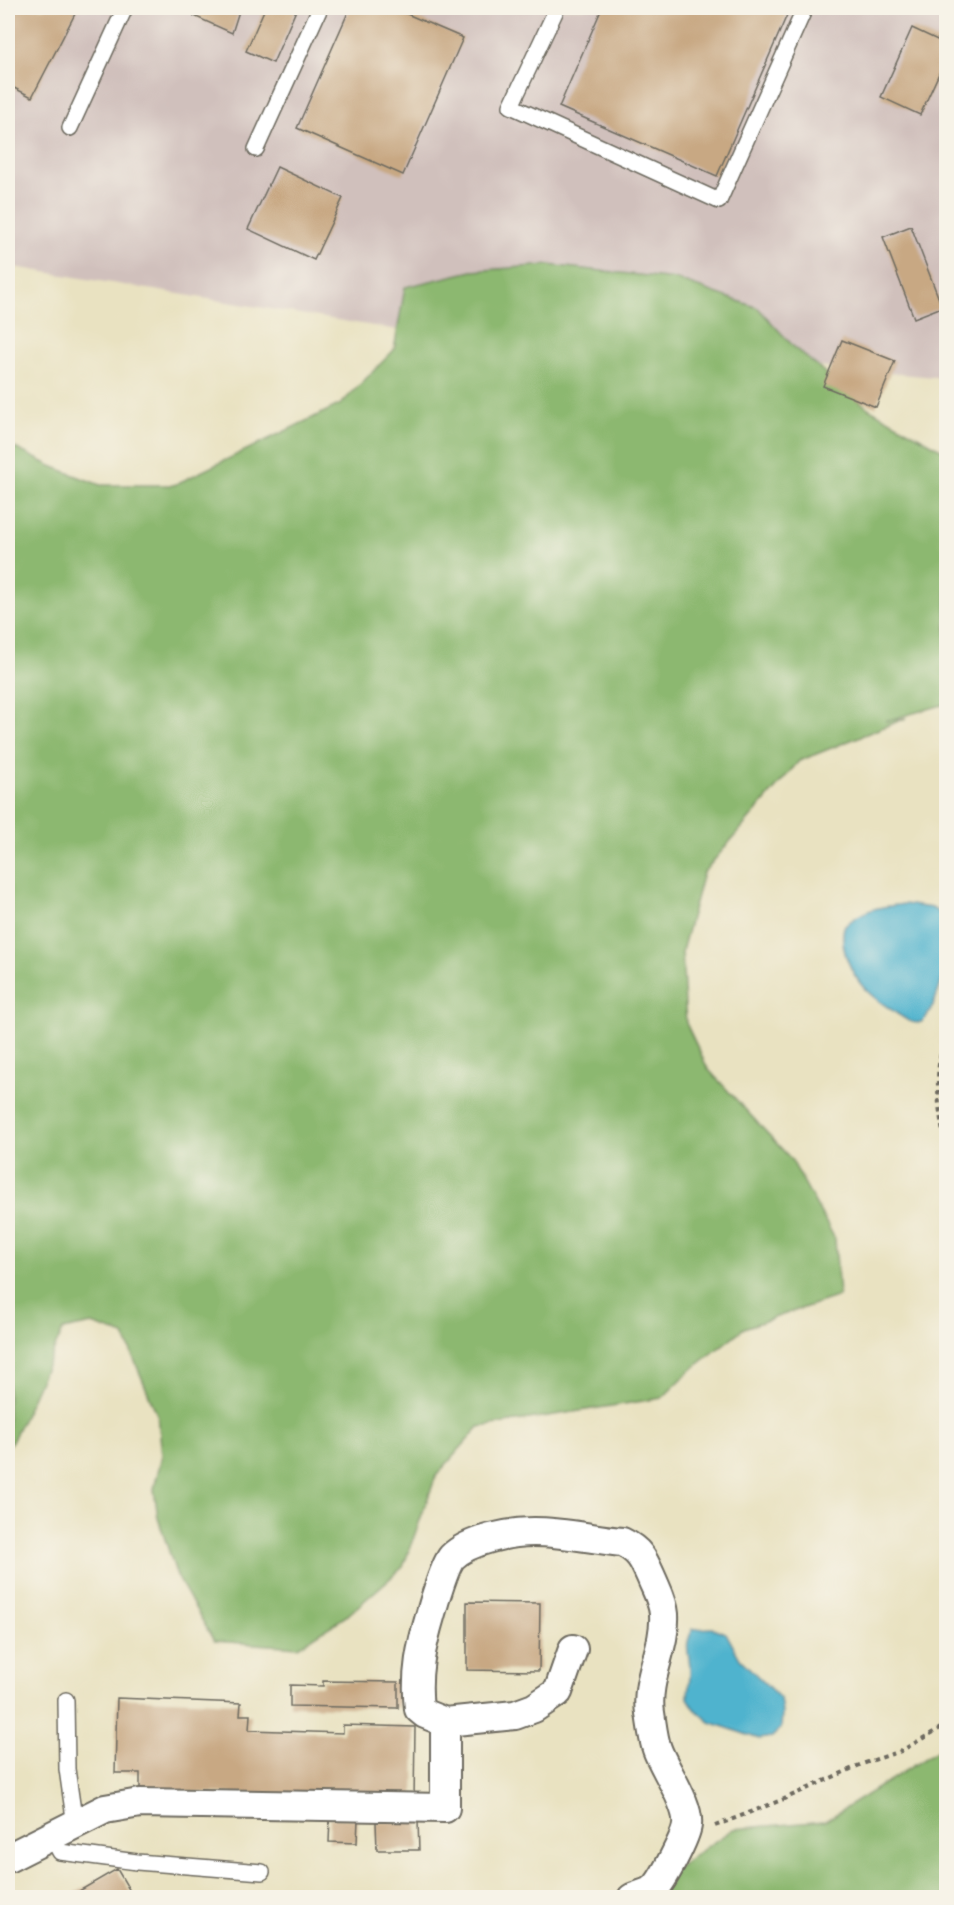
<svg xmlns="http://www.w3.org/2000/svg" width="954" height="1905" font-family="'Playpen Sans',sans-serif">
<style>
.industrial{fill:#d0c0bc}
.forest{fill:#8cb86f;stroke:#5c724d;stroke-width:1.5}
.water{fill:#4fb3ce;stroke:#3d6f7c;stroke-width:1.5}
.building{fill:#c8a883}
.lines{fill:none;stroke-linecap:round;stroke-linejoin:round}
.service-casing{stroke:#6e6b60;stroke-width:18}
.minor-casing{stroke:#6e6b60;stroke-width:32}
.path{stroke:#6e6b60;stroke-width:4;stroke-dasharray:4.5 4.5;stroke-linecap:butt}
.service{stroke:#fff;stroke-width:15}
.minor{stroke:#fff;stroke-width:28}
</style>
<rect width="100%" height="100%" fill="#f7f3e8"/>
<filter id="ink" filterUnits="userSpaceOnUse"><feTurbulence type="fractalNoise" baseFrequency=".0167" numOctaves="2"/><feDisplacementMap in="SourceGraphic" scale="12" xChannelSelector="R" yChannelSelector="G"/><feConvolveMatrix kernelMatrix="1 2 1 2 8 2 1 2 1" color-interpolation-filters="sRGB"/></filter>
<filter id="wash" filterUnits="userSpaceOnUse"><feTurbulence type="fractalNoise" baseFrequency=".008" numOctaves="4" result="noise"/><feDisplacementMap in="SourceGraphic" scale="24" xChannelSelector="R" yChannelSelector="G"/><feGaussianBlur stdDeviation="1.35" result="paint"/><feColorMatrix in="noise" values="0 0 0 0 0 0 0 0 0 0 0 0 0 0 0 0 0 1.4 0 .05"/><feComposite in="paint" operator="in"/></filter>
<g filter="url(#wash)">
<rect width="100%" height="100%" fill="#e9e2c1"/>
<path class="industrial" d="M8,8H946V378L404,331L8,266Z"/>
<path class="forest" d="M548,265L675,279L758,308L795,348L868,408L946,452V704L885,721L906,718L799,761L703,873L682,951L686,1023L708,1069L791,1159L835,1239L839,1296L744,1328L691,1370L662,1398L479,1427L436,1476L403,1567L348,1615L298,1647L214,1641L177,1576L158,1518L154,1489L162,1455L158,1417L124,1335L92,1324L63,1330L14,1438L8,1447V440L13,447L51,466L100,485H174L341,404L394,350L405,287L472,271Z
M946,1745V1897L633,1898L733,1829L825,1821Z"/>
<path class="water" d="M904,904L932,908L946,917C947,931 947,945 946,959C946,971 932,1017 921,1022C911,1025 903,1017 896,1013C886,1006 875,999 866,990C852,975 839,949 844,927C862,909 879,907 904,904Z
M712,1628L726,1633L740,1659L780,1698L782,1713L781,1728L772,1737L759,1739L710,1722L695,1709L688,1698C688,1690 690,1681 690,1673C691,1653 682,1649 693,1629Z"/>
<g id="blocks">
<path class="building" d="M8,8H78L32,97L8,85Z
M199,8H240L232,33L194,16Z
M265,8H297L273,63L246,51Z
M350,8H393L463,38L403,175L297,128Z
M602,8H790L717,176L559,107Z
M912,28L946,44V58L920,115L881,97Z
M277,167L343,198L314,260L248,229Z
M911,226L942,307L914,318L883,237Z
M842,340L895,361L876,407L823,386Z
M467,1602L540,1603L539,1671L467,1670Z
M323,1681L398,1682V1708L290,1706V1685L323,1686Z
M117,1698L241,1703L240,1715H250L249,1730L343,1733V1725L415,1727L414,1802L140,1790V1773H115Z
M330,1818L358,1819L357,1843L329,1842Z
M418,1821L419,1850H377L376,1822Z
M117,1869L134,1898H67Z"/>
</g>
</g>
<g filter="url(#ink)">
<use href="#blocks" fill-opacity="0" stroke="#6e6b60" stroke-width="1.5"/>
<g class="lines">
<g class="service-casing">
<path id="service" d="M557,8L511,106L719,201L805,8
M942,8L946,10
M70,128L125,8
M256,149L320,8
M66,1700L67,1769L75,1825
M52,1837L60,1852L137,1862L262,1872"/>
</g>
<g class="minor-casing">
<path id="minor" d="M573,1649L558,1692L534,1708L515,1715L445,1722L425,1714L419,1709C415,1673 421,1647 431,1613C434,1602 445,1565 452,1557C469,1540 510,1532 534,1532C563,1532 593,1539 622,1542C641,1551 644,1561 652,1579C657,1591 663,1601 664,1614C666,1648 645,1679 650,1713C652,1725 653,1738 657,1749C664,1769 690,1805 687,1825C686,1836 663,1881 654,1889C649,1893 638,1895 632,1898
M8,1858L105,1809L140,1803L445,1808V1722"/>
</g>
<path class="path" d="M946,1037C932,1070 939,1114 946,1148
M715,1826L784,1799L862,1764L901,1751L946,1725"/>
<use href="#service" class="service"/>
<use href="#minor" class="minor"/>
</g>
</g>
<rect width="954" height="1905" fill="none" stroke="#f7f3e8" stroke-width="30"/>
</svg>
